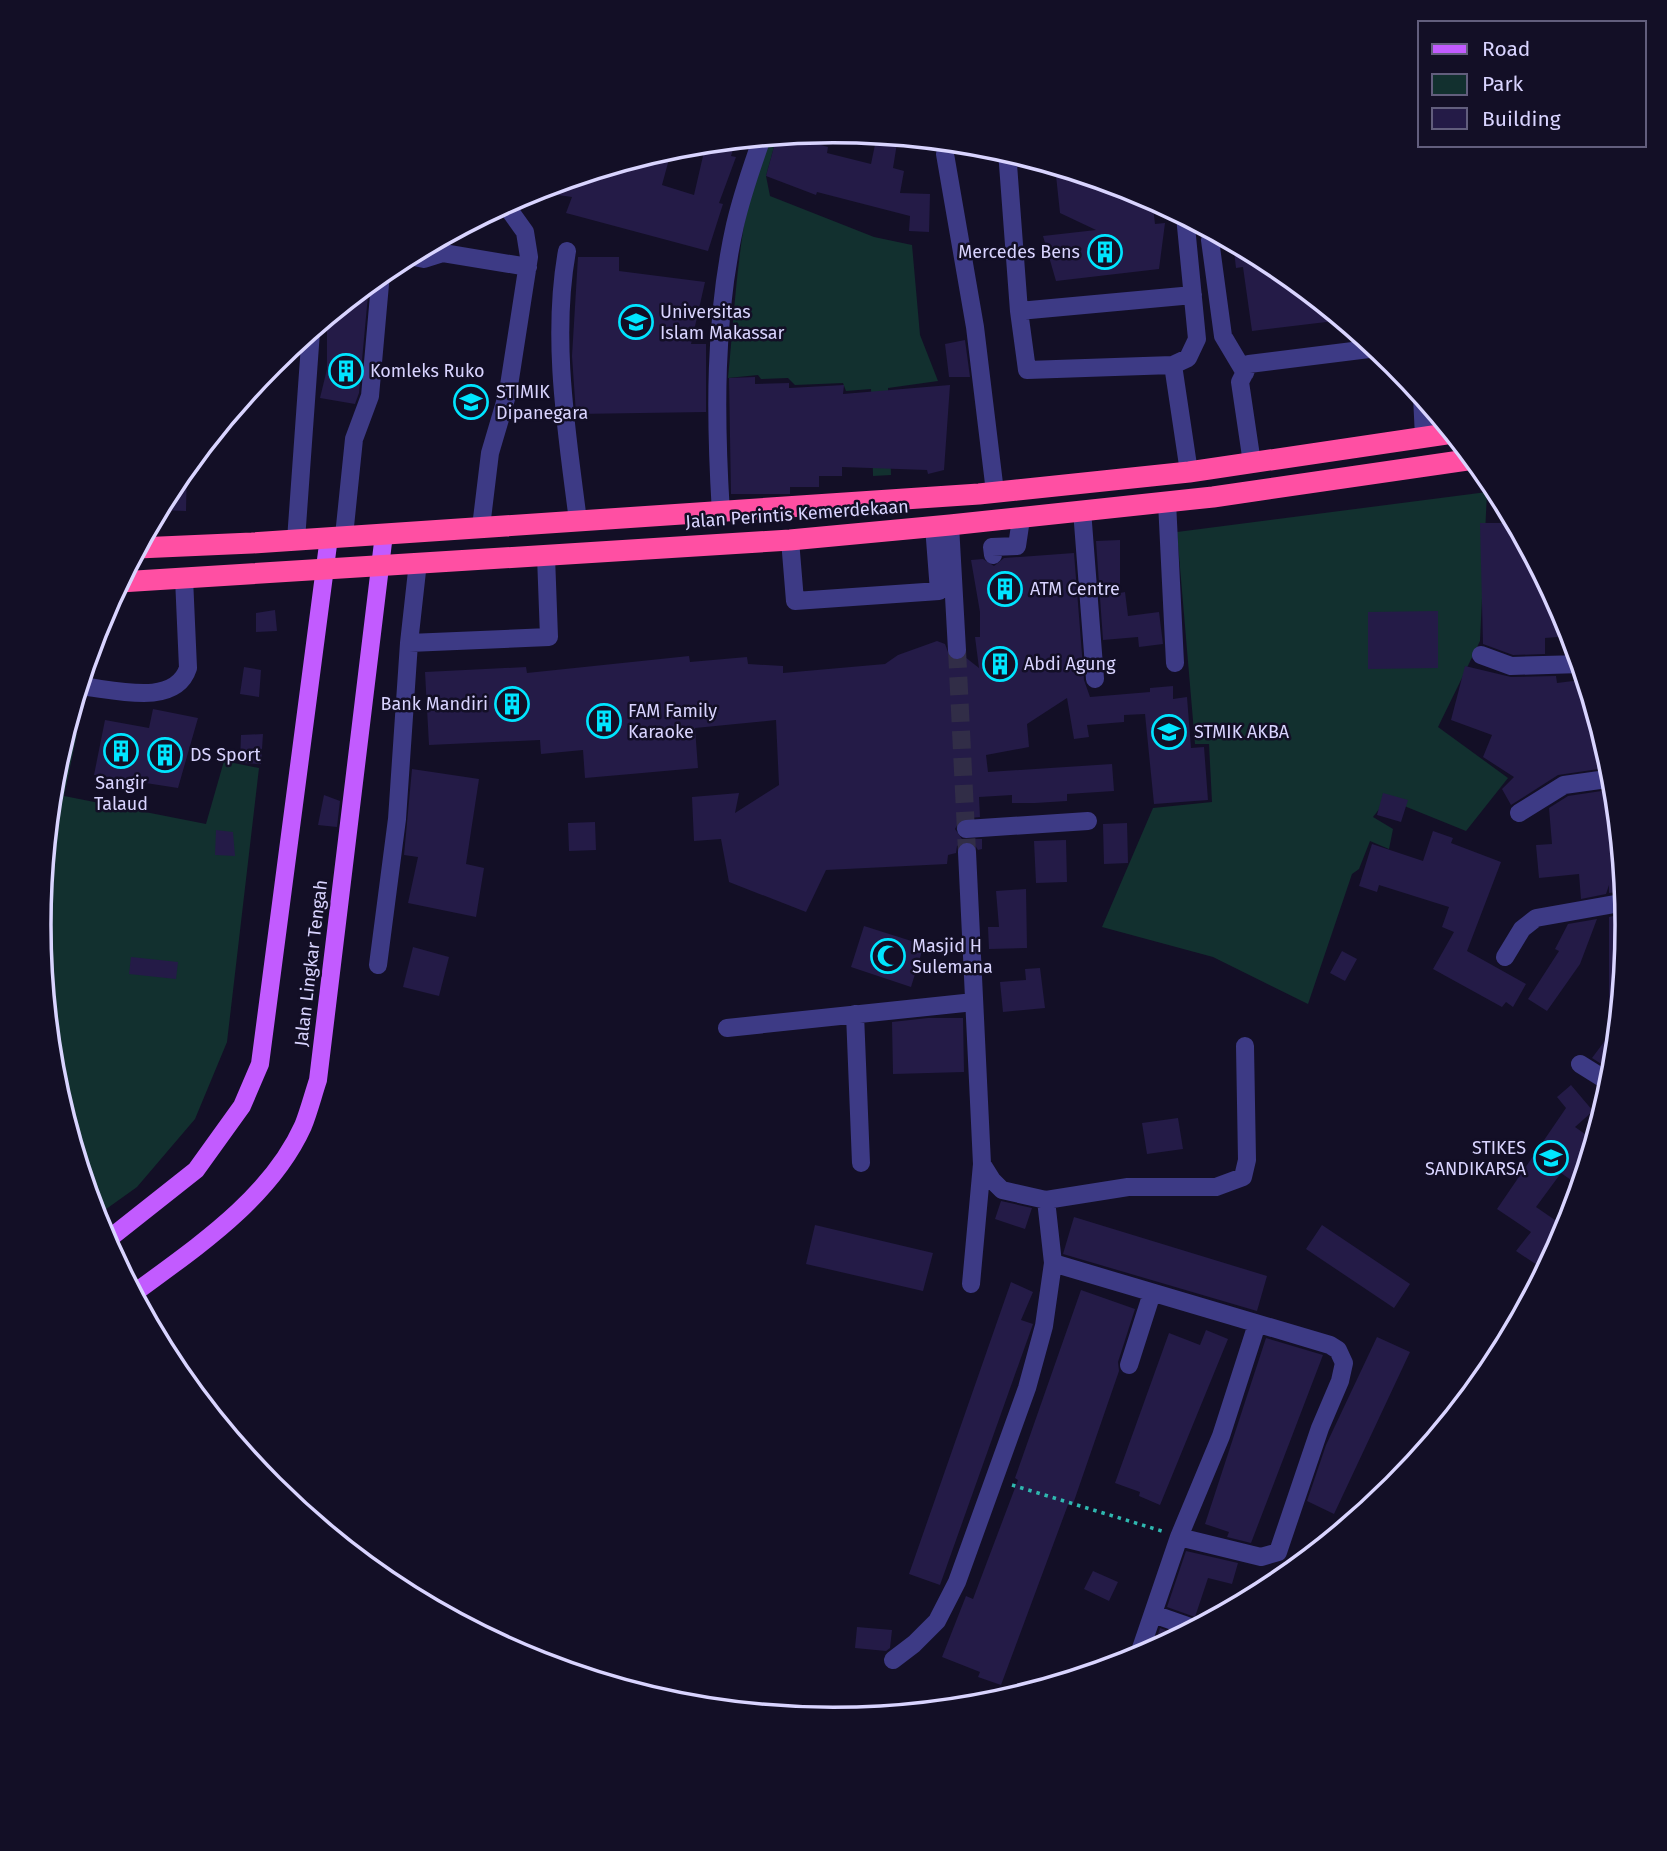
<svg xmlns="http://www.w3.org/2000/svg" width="1667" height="1851" font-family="'Fira Sans',sans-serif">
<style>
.green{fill:#12302f}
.building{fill:#241b47}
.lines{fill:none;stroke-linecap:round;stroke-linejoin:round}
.minor-tunnel{stroke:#312d47;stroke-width:18;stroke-dasharray:18 9;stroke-linecap:butt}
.path{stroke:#2fb8b0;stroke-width:3.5;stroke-dasharray:3.5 5;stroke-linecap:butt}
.minor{stroke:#3d3a85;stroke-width:18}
.major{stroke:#c25bff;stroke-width:18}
.highway{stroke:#ff4fa3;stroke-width:21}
.labels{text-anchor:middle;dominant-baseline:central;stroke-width:5;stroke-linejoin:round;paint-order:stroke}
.poi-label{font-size:18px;fill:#d9d4ff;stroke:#130f26;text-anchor:start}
.street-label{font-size:18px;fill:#d9d4ff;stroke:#130f26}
.rim{fill:none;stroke:#d9d4ff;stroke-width:3.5}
</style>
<rect width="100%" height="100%" fill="#130f26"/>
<path class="green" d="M777,136L766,176L770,196L874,237L912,245L920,335L938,381L888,388L891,475L873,476L871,389L846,391L843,383L795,385L788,378L761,379L758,375L728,378C736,299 738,212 767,137Z
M1487,492L1480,641L1438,727L1508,778L1466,831L1387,799L1373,817L1393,829L1389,849L1370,841L1359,869L1352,874L1308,1004L1213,957L1102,927L1153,808L1212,802L1209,744H1195L1177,532Z
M65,732L77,734L64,796L206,824L224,761L259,768L227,1042L195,1119L137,1187L95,1217L54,1080L39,925L54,770Z"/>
<path class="building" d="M786,135L828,147L827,153L871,164L877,135L898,137L893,168L904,171L900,193L930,194L929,232L909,231L910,216L817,192L816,195L766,176L777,136Z
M736,140L731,156L736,157L719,203L723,204L708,251L566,213L572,197L558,195L551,184L672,148L662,185L694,195L706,143Z
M1055,166L1138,191L1152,198L1155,224L1165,223L1159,269L1056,281L1043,236L1096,230L1060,213Z
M1233,242L1276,265L1343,320L1252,331L1243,267L1236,268Z
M578,257H619V271L705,282L691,344H706V412L576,414L572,356Z
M369,284L359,393L355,404L320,398L327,369V318Z
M965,340L970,377H949L945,344Z
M755,377V384L789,383V388L844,385L843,394L950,385L944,470L928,474L927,470L842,467V476H819V487H790V494H731L729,378Z
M187,466L186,511L159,510L173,483Z
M1480,523H1516L1568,622L1570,636L1545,638V654L1513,655L1483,644Z
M1120,540V593L1125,592L1128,616L1159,612L1163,644L1139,647L1138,637L1103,640L1096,541Z
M1074,553L1084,680L1090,697L1150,692V688L1173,686V699L1187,697L1191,748L1204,747L1208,800L1154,804L1145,714L1124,715V722L1087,725L1089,737L1074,739L1067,698L1027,724L1029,747L986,755L988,772L1112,764L1114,791L1067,794V801L1035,803H1012V795L979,797L980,817L960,819L955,829L962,839H982V849L978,850L973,842L966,841L957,846L956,853L948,855L947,864L826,870L806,912L729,882L721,839L694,841L692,797L739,793L735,813L779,785L776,720L695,728L698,768L631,774L585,778L583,750L541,754L540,740L429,745L425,672L526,667L527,673L689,656L690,662L747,657L748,664L783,666V673L885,664L898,655L937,641L945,644L951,660L958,661L965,657L979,668L975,637H980V612L971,560L983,559L994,566L1004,558Z
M275,610L277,631L256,632V613Z
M1438,611V668L1368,669V612Z
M1465,666L1511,677L1556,676L1557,683L1581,680L1585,706L1593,704L1612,767L1558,775L1511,805L1502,789L1514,777L1483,757L1492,735L1451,720Z
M244,667L261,670L259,697L240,694Z
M153,709L198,718L178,788L94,775L105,720L149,728Z
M263,734L261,764L240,763L241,735Z
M412,769L479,779L466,864L484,868L476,917L408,903L418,857L404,855Z
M1615,789L1625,891L1609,893V885L1606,894L1581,899L1579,874L1539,878L1536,845L1552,844L1549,808L1568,796Z
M1383,793L1408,800L1401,822L1377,815Z
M324,795L340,801L337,827L318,825Z
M595,822L596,850L569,851L568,823Z
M1127,823L1128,863L1104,864L1103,824Z
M216,830L233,832L235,856L215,855Z
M1433,831L1453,838L1451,843L1501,862L1467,951L1526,984L1513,1007L1506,1002L1502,1007L1433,969L1454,932L1442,927L1449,907L1379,885L1377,892L1359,886L1372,844L1423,861Z
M1066,840L1067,882L1036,883L1034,841Z
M1026,889L1027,948L989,949L988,927H999L996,891Z
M1627,913L1619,1017L1609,1016V917Z
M1597,919L1580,964L1547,1011L1528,999L1559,951L1555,949L1568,924Z
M864,926L924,945L911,987L851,967Z
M413,947L449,957L439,996L403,987Z
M1342,951L1357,959L1345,981L1330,973Z
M131,957L178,962L176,979L129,974Z
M1040,968L1045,1008L1003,1012L1000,982L1026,980L1025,969Z
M928,1018H963L964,1072L893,1074L892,1022Z
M1619,1022L1618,1033L1614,1072L1592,1058Z
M1571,1085L1593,1111L1575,1127L1595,1141L1581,1187L1561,1173L1536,1207L1568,1229L1546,1271L1516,1251L1531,1232L1497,1209L1566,1108L1557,1097Z
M1178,1118L1183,1149L1147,1154L1142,1123Z
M1001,1201L1032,1208L1025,1229L995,1219Z
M1074,1217L1267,1276L1257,1311L1063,1254Z
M815,1225L933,1253L923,1291L806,1264Z
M1322,1225L1410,1284L1394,1308L1306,1249Z
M1011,1282L1033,1292L1021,1320L1033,1324L940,1585L909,1574Z
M1081,1290L1135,1309L1118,1362L1119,1371L1073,1504L1069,1502L1001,1685L978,1677L980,1672L942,1657L966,1596L973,1599L1018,1480L1015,1478Z
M1206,1330L1228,1339L1160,1505L1139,1496L1140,1492L1115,1483L1169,1333L1200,1345Z
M1377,1337L1410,1352L1334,1514L1307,1501L1326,1445Z
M1266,1338L1323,1355L1251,1543L1227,1537L1229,1532L1205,1524Z
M1186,1551L1238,1563L1232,1584L1208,1578L1195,1617L1167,1607Z
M1093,1571L1118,1582L1109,1601L1084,1589Z
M857,1627L892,1630L890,1648L886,1651L855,1648Z
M1160,1628L1182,1636L1152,1653Z"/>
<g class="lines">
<path class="minor-tunnel" d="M957,650L967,852"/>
<path class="path" d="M1012,1485L1165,1532"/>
<path class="minor" d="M1007,151L1019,311L1027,370L1173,365L1188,358L1197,339L1185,216
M945,154L975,327L995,492
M1210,240L1223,336L1245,373
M567,251C551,339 567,433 578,521
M414,257L424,259L443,253L528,267
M1019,311L1193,295
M1173,365L1189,472
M1422,396L1424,437
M1252,463L1240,382L1249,364L1377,348
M1167,502L1175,663
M1082,510L1095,679
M721,513C715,417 714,319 735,225C742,195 752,166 762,138
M950,525L957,650
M481,527L490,453L508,392L529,257L525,232L505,204
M344,536L354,439L370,396L381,273
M296,540L311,331
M790,540L795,601L939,591L934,526
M993,555L992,547L1017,546L1021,519
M409,643L549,637L546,556
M1481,655L1511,666L1581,664
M79,686C113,689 175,708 188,668L184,578
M1519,813L1564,785L1614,778
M966,829L1088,821
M967,852L982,1164L971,1284
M1505,957L1522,929L1536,918L1626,902
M378,965L397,819L409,643L418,562
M855,1014L861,1163
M727,1028L974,1002
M1580,1064L1612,1084
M982,1164L992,1180L1002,1190L1046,1200L1128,1187H1216L1243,1177L1247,1160L1245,1046
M1053,1263L1330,1345L1338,1350L1344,1363L1340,1381L1320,1428L1278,1552L1261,1557L1179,1537
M1129,1365L1152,1293
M1153,1614L1196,1629
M893,1660L914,1644L937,1621L957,1582L1027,1388L1044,1326L1053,1263L1046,1200
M1137,1660L1179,1537L1221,1436L1257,1324"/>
<path class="major" d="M105,1242L196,1170L242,1106L260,1064L329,537
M133,1294C195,1248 270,1199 303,1126C309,1111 313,1095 318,1080L384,534"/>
<path class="highway" d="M138,548L252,543L979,494L1189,472L1453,433
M120,582L790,540L950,525L1213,497L1474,459"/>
</g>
<defs>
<g id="building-ring" transform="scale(1.75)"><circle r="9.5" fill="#130f26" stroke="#00e5ff" stroke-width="1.5"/><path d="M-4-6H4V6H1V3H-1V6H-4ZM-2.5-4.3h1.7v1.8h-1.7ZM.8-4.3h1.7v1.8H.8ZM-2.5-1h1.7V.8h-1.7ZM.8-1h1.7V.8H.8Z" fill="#00e5ff"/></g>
<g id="university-ring" transform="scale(1.75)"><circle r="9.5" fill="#130f26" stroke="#00e5ff" stroke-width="1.5"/><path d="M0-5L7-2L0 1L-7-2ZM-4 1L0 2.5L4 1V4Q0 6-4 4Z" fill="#00e5ff"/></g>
<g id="mosque-ring" transform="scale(1.75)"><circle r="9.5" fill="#130f26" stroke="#00e5ff" stroke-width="1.5"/><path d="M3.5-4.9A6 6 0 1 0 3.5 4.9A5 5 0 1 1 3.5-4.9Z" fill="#00e5ff"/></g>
</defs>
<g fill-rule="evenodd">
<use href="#building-ring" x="1105" y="252"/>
<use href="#university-ring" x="636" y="322"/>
<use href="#building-ring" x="346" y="371"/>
<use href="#university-ring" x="471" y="402"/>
<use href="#building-ring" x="1005" y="589"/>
<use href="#building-ring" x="1000" y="664"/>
<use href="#building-ring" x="512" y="704"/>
<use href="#building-ring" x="604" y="721"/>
<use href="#university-ring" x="1169" y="732"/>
<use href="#building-ring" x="121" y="751"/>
<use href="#building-ring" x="165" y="755"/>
<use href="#mosque-ring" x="888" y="956"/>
<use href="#university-ring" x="1551" y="1158"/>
</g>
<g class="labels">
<g class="poi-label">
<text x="1080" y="252" text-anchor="end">Mercedes Bens</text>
<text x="660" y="312">Universitas<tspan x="660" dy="21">Islam Makassar</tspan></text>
<text x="370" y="371">Komleks Ruko</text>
<text x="496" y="392">STIMIK<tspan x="496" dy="21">Dipanegara</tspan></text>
<text x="1030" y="589">ATM Centre</text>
<text x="1024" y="664">Abdi Agung</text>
<text x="488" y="704" text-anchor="end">Bank Mandiri</text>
<text x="628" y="711">FAM Family<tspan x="628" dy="21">Karaoke</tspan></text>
<text x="1194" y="732">STMIK AKBA</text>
<text x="190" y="755">DS Sport</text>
<text x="121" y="783" text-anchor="middle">Sangir<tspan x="121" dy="21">Talaud</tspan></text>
<text x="912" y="946">Masjid H<tspan x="912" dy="21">Sulemana</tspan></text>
<text x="1526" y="1148" text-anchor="end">STIKES<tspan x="1526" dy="21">SANDIKARSA</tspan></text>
</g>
<g class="street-label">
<text transform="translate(797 514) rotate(-4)">Jalan Perintis Kemerdekaan</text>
<text transform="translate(311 963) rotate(-83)">Jalan Lingkar Tengah</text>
</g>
</g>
<path d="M0 0H1667V1851H0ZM51 925a782 782 0 1 1 1564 0a782 782 0 1 1-1564 0Z" fill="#130f26" fill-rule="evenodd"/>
<path class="rim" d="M51 925a782 782 0 1 1 1564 0a782 782 0 1 1-1564 0Z"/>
<rect x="1418" y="21" width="228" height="126" fill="#130f26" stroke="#625e7d" stroke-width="2"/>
<rect x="1432" y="44" width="35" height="10" fill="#c25bff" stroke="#625e7d" stroke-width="2"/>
<text x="1482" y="56" font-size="21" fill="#d9d4ff">Road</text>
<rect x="1432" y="74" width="35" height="21" fill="#12302f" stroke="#625e7d" stroke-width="2"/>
<text x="1482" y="91" font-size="21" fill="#d9d4ff">Park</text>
<rect x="1432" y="108" width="35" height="21" fill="#241b47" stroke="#625e7d" stroke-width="2"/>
<text x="1482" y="126" font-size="21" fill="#d9d4ff">Building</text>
</svg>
